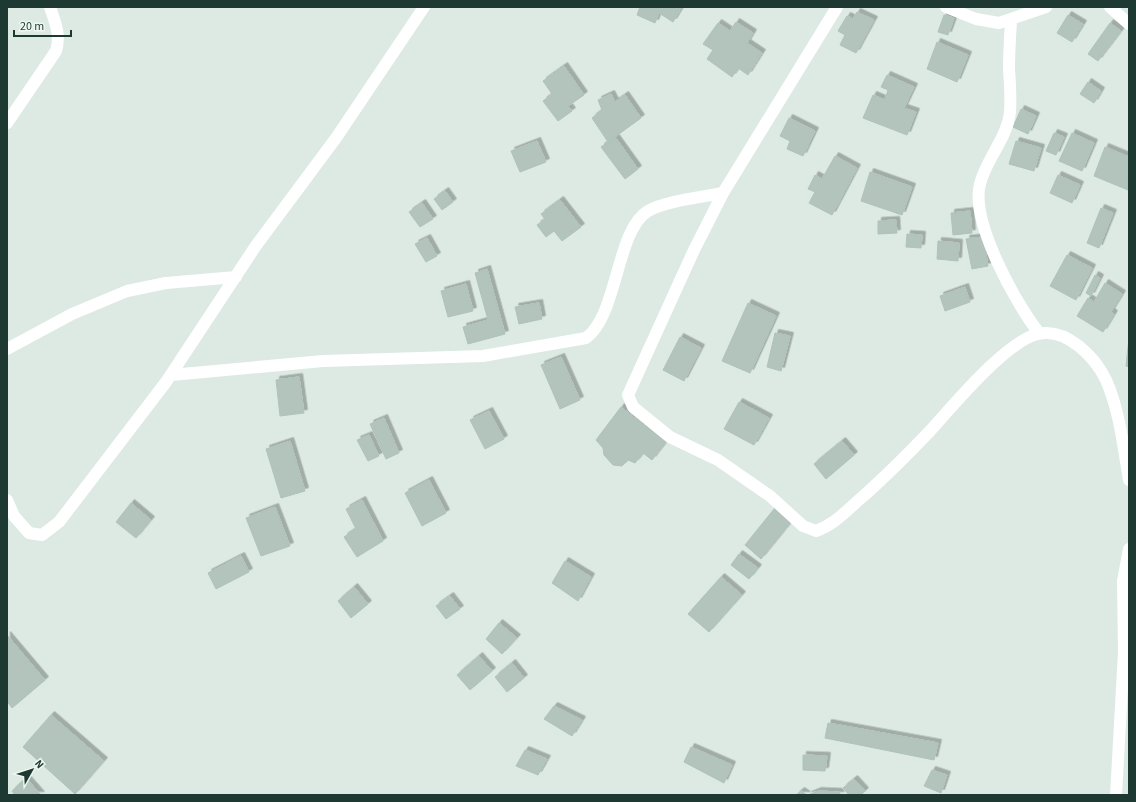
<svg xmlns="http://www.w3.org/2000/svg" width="1136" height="802" font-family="'Source Sans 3',sans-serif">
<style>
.building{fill:#b2c4bc;stroke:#afc3ba;filter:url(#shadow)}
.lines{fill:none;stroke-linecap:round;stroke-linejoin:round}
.minor{stroke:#fff;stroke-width:12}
</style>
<defs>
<filter id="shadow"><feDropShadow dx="3.5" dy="-3.5" stdDeviation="0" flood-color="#0004"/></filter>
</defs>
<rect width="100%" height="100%" fill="#dceae3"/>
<path class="building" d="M640,7H682L673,22L659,13L655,23L637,15Z
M857,12L874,20L856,53L840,45L845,35L838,31L847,16L853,19Z
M944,15L954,18L948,35L938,32Z
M1068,15L1083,24L1072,42L1057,33Z
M736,22L753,33L747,43L762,53L748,75L738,68L732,77L707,59L713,50L703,44L718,23L730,31Z
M1110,23L1121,31L1098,61L1088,54Z
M937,42L968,55L957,82L927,69Z
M564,66L584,95L568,106L572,111L558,121L543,101L552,94L543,81Z
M887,75L914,87L904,108L916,112L907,135L863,118L873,95L885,100L888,90L881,87Z
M1088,82L1101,91L1094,103L1080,94Z
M611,94L615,102L625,95L641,118L608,142L592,118L602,110L598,100Z
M1021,109L1036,116L1028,134L1013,127Z
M789,118L815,131L803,156L787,149L790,141L780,136Z
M1054,133L1064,137L1056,155L1046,151Z
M1072,133L1094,143L1082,171L1059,161Z
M615,137L638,169L625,179L601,147Z
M537,141L546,162L520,172L511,151Z
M1016,141L1041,148L1034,171L1009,164Z
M1105,147L1129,157L1128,190L1094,176Z
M835,156L857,168L832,215L809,203L815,192L808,189L815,175L822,179Z
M870,172L912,187L902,215L861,201Z
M1058,175L1080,185L1072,203L1050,193Z
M445,191L453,202L442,210L434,199Z
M560,200L581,227L562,241L554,231L546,237L537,225L545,219L541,214Z
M422,203L433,219L420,227L409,212Z
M1101,208L1113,213L1099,248L1087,243Z
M970,211L972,233L953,235L951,213Z
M896,220L897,233L878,234V221Z
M907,234L922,235L921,248L906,247Z
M983,237L988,266L972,269L966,239Z
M427,238L437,256L426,262L415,244Z
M938,241L959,243L958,261L937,259Z
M1067,255L1092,268L1076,300L1050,286Z
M487,269L505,334L468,344L463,327L488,320L475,273Z
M1095,275L1100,278L1091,296L1086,293Z
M1105,283L1122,294L1111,312L1114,314L1103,332L1077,316L1088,298L1094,302Z
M466,284L473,311L448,317L441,291Z
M965,287L970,302L945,311L940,296Z
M539,303L542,319L519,324L515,307Z
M748,303L776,316L750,373L722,361Z
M775,333L790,336L781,371L767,367Z
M680,337L701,348L684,381L663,370Z
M1129,338V367L1126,366Z
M561,357L580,400L560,409L541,365Z
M299,377L304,413L280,416L276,380Z
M739,402L769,418L754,445L724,429Z
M621,407L666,442L652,460L643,453L635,463L628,460L622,466L613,465L604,455L603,448L596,440Z
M489,411L504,439L485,449L470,420Z
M384,418L399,453L386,459L370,424Z
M369,435L379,456L368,461L357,440Z
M290,441L305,491L281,498L266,449Z
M842,441L854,455L826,479L814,464Z
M429,480L446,513L422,526L405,493Z
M362,500L383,541L357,557L344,537L356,529L346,509Z
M131,503L151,520L136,538L116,522Z
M275,507L290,546L261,556L246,518Z
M775,508L791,522L761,559L745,545Z
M739,554L758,568L749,579L731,565Z
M241,556L249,572L216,589L208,573Z
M565,561L591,577L578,601L552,583Z
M721,577L742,595L709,632L688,614Z
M354,587L368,604L351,618L338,601Z
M450,596L460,609L446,619L436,606Z
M499,623L517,638L502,654L486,639Z
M7,635L45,680L12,708L7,701Z
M479,656L492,671L470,690L457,675Z
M512,663L524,678L507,692L495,677Z
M554,706L582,720L572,736L544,719Z
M51,715L104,761L75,794L23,747Z
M828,723L938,743L934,760L825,738Z
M691,747L732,765L724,783L684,762Z
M525,750L547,759L538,775L516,766Z
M803,755L827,756L825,771L803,770Z
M932,770L947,775L941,793L924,786Z
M26,778L41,795H15L12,791Z
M854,779L865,791L861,795H849L843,788Z
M801,791L807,795H796Z
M818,791L839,792L841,795H808Z"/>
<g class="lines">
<path class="minor" d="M837,7L723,193L694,250L628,395L633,407L670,437L718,460L770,496L803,526L816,531C834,525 846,511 860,499C884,478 907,455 929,432C952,407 1006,341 1038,334C1066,327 1095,357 1106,380C1120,412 1123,446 1129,480
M946,7L976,19L999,23L1046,7
M1110,7L1129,24
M1011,21C1010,37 1009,53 1009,69C1010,83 1011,98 1010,112C1007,139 986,159 980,184C970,221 1016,304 1039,333
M7,123L56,51C61,35 55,22 50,7
M7,349L72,314L127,291L166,283L236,277
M171,375L323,361L483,356L586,338C618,315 616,230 648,211C665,201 703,197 723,193
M7,500L14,516L29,533L42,535L59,522L166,382L255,247L336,138L424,7
M1116,795L1124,652L1123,581L1129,549"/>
</g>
<rect width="1136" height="802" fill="none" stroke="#1e3931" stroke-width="16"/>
<g transform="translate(32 770) rotate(51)" stroke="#edf6f1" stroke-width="3" paint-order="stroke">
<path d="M0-3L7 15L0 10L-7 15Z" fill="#1e3931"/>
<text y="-6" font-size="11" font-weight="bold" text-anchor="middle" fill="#1e3931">N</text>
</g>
<path d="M14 30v6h57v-6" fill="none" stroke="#1e3931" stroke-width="2"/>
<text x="20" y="30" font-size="12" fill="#1e3931" stroke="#edf6f1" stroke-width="3" paint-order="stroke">20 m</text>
</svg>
